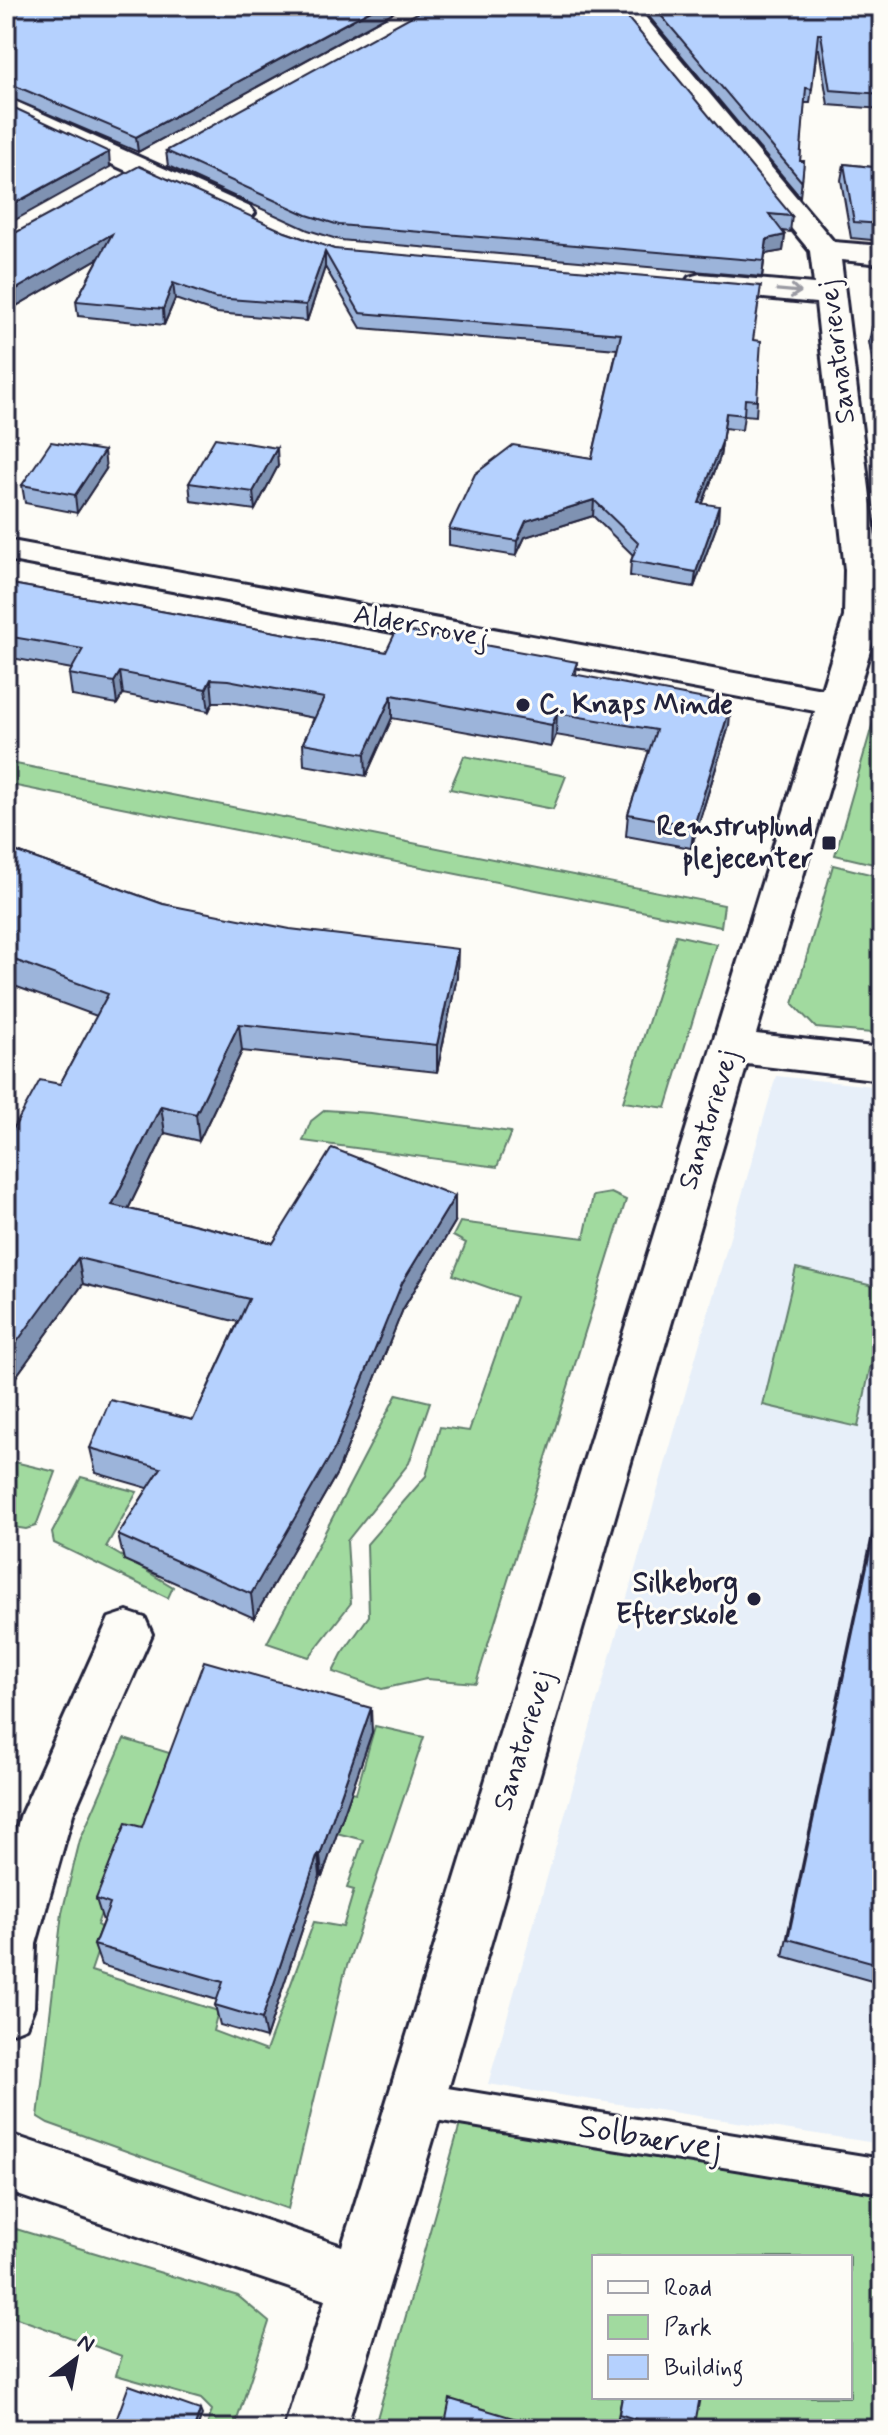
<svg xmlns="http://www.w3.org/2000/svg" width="888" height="2435" font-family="Mynerve,sans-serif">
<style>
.built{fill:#e7eff9}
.green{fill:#a1da9f;stroke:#627e6d;stroke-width:2;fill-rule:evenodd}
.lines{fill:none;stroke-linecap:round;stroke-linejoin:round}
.lane-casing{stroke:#22223b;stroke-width:6}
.street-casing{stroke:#22223b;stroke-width:6}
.lane{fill:#fdfcf7;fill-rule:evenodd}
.street{fill:#fdfcf7;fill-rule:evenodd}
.wall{fill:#9cb4da;stroke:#22223b;stroke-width:2}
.shaded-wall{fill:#7f92b2;stroke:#22223b;stroke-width:2}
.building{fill:#b5d1fe;stroke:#22223b;stroke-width:2}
.oneway{stroke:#9a9aa2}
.poi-dot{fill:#22223b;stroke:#fdfcf7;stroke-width:3}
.labels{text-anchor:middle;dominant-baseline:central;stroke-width:6;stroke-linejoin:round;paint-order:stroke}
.street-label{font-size:28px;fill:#22223b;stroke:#fdfcf7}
.poi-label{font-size:28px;font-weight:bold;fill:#22223b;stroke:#fdfcf7;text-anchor:end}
.near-street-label{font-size:34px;fill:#22223b;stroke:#fdfcf7}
</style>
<rect width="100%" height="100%" fill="#fdfcf7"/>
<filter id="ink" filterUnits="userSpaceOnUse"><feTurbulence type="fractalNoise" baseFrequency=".0125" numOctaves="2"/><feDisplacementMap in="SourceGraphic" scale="16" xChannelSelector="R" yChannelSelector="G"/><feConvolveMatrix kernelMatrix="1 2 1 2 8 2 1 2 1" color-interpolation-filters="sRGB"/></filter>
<g filter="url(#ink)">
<path class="built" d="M776,1076L882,1087V2144L488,2084Z"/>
<path class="green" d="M882,691V866L835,855Z
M464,756L566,776L553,809L450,789Z
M6,762L724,905L721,927L6,784Z
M833,865L882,877V1034L816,1028L793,1004Z
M676,935L716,944L666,1108L623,1102Z
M325,1110L371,1113L511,1132L497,1167L303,1141L311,1121Z
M611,1193L626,1200L476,1683L426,1679L382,1689L333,1672L342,1654L369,1616L367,1544L426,1476L440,1427L469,1431L516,1297L453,1275L466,1243L453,1236L460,1222L584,1238L593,1196Z
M796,1268L882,1288V1310L858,1427L763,1405Z
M397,1394L430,1402L409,1463L347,1541L351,1603L309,1657L267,1643Z
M6,1460L56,1472L36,1526L26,1529L6,1526Z
M81,1477L137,1492L106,1547L173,1587L168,1598L54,1543L52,1533Z
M375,1726L424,1737L344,1975L288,2209L48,2123L38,2117L62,1913L80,1840L124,1739L192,1760L144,1840L127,1839L97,1925L105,1930L91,1971L218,2011L213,2031L266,2051L314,1922L343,1927L354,1890L347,1888L363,1840L269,1815L272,1774L356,1793Z
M462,2117L882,2160V2429H374ZM594,2257H850V2397H594Z
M6,2226L238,2296L269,2322L234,2429H206L212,2410L201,2399L116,2375L122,2356L6,2314Z"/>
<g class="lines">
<g class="lane-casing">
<path id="lane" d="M417,2083L882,2159V2193L417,2117L405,2112L400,2100L405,2088Z"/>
</g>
<g class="street-casing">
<path id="street" d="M609,6H636L834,242L882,246V264L841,260L879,570L880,617L756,1034L882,1048V1080L747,1064L445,2100L346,2429H284L325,2300L6,2191V2133L342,2246L815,711L6,560V540L822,689L844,617L845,570L816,303L700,292L689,289L685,283L689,277L700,274L814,284L810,251Z
M6,97L250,207L255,213L250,219L240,222L230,219L6,115Z
M127,1612L145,1618L152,1634L73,1814L36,1944L34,2007L26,2027L6,2035V1863L21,1814L109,1618Z"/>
</g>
<use href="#lane" class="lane"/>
<use href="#street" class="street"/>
</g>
<path class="wall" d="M6,6H405L138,152L6,96Z
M640,6H882V109L828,105L819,49H817L810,103H804L800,161H804L800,197Z
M166,151L792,216L790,232L782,231L785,235L783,251L765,254L762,277L340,240L308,230L168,166Z
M844,164L882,168V241L851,238L841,180Z
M285,232L334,249L753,340L757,400L756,416L744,415L742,430L724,428L720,457L703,503L718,522L694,587L630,576L631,561L633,555L593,516L525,537L516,556L449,545V529L592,458L617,349L361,328L325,267L307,321L216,313L175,299L164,325L78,316L76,301L99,258L6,312V235Z
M872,327H882V409H881L869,342Z
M278,466L255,510L191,501L189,483Z
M106,469L77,513L25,503L22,485Z
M6,583L386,652L577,662L576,675L729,726L691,848L626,836L628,814L649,751L556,735L551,747L392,718L366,776L304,765L303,743L314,718L230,702H213L209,711L123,694L117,704L72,696L69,674L72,669L6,657Z
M6,848L163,904L457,977L437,1072L242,1051L199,1141L165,1133L128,1209L273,1243L455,1222L403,1309L337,1473L254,1618L124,1560L118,1535L148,1488L96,1473L90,1448L193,1420L238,1322L83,1284L15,1378L6,1395V1142L60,1084L97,1016L6,983Z
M882,1488V1984L783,1956Z
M372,1732L322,1877L320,1876L266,2038L220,2025L215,2005L217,2000L101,1965L94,1945L103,1921L96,1899L142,1827Z
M622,2397L694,2429H639L617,2422Z"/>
<path class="shaded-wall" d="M378,6H405L138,152L136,137Z
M109,152L110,167L6,225V208Z
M112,234L114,249L6,312V295Z
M785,235L783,251L765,254L762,277L767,239Z
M325,252V267L307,321L306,305Z
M173,283L175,299L164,325L163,309Z
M726,413L720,457L697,518L699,503Z
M277,448L278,466L255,510L253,492Z
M104,451L106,469L77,513L75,495Z
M594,500L593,516L525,537L516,556L517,541L526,521Z
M719,506L718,522L694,587L696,572Z
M120,672L123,694L117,704L114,682Z
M211,679L213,702L209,711L206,689Z
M392,695V718L366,776L365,754Z
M731,704L729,726L691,848L694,826Z
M557,713L556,735L551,747L552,725Z
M458,949L457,977L437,1072V1045Z
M239,1024L242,1051L199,1141L196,1114Z
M161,1106L165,1133L117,1232L112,1205Z
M455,1196V1222L403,1309L337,1473L254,1618L251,1594L402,1283Z
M78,1258L83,1284L15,1378L6,1395V1357L8,1352Z
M371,1708L372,1732L322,1877L320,1855Z
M318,1854L320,1876L266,2038L262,2019Z
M200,2410L202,2415L197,2429H194Z"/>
<path class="building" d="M6,6H378L136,137L6,82Z
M430,6H618L792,216L769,214L785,235L767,239L764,261L339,225L307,215L166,151Z
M653,6H882V94L830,90L821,34H818L812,89L806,88L800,161H804L802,182Z
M6,104L109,152L6,208Z
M844,164L882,168V224L854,222Z
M139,166L285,232L334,249L761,286L753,340L761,341L757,400L745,399L744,415L726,413L722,442L699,503L719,506L696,572L631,561L638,543L594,500L526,521L517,541L449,529L475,474L513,445L592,458L621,334L360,313L325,252L306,305L215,298L173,283L163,309L76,301L112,234L6,295V235L15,233Z
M872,327H882V387Z
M215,438L277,448L253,492L189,483Z
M51,442L104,451L75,495L22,485Z
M6,583L386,652L397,629L577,662L573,674L731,704L694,826L628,814L656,730L557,713L552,725L392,695L365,754L303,743L324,698L228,680L211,679L206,689L120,672L114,682L69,674L83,649L6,636Z
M6,848L163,904L290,929L458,949L437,1045L239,1024L196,1114L161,1106L112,1205L273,1243L332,1148L455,1196L402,1283L335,1448L251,1594L118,1535L161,1468L90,1448L110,1400L193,1420L249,1299L78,1258L6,1357V1142L40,1080L60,1084L108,994L6,957Z
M882,1495V1965L788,1939Z
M204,1661L371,1708L320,1855L318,1854L262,2019L215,2005L223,1982L94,1945L110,1904L96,1899L126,1823L142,1827Z
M129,2385L200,2410L194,2429H113Z
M622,2397H700L694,2429H662L651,2426V2424L619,2414Z
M450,2399L530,2423L529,2429H444Z
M803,2423L821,2429H802Z"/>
<defs><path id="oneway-shaft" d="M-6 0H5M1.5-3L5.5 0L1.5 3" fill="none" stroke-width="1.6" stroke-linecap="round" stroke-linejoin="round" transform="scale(2)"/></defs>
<use class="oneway" href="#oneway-shaft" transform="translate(789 291) rotate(5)"/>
</g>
<g class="poi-dot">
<circle cx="523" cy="705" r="8"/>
<rect x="821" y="835" width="16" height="16" rx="4"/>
<circle cx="754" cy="1599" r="8"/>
</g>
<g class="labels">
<g class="street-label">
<text transform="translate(838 352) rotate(-97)">Sanatorievej</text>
<text transform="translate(421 627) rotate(10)">Aldersrovej</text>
<text transform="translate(709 1120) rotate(-73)">Sanatorievej</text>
<text transform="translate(524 1741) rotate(-73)">Sanatorievej</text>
</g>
<g class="poi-label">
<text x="539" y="705" text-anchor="start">C. Knaps Minde</text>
<text x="813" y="827">Remstruplund<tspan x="813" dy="32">plejecenter</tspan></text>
<text x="738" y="1583">Silkeborg<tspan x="738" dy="32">Efterskole</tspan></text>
</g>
<g class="near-street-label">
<text transform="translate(650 2138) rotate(9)">Solbærvej</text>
</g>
</g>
<rect width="888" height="2435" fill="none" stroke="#fdfcf7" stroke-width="32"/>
<rect x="16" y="16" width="856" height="2403" fill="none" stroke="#22223b" stroke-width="3" filter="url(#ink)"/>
<rect x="592" y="2255" width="260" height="144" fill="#fdfcf7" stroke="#a5a5ac" stroke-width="2"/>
<rect x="608" y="2281" width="40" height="12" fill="#fdfcf7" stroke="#a5a5ac" stroke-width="2"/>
<text x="664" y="2295" font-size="24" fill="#22223b">Road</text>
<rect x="608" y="2315" width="40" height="24" fill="#a1da9f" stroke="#a5a5ac" stroke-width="2"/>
<text x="664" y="2335" font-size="24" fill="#22223b">Park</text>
<rect x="608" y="2355" width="40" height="24" fill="#b5d1fe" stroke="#a5a5ac" stroke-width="2"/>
<text x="664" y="2375" font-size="24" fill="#22223b">Building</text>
<g transform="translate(76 2359) rotate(32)" stroke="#fdfcf7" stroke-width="6" paint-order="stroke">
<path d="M0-6L14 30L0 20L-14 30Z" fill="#22223b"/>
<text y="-12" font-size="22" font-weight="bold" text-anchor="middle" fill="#22223b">N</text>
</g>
</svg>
